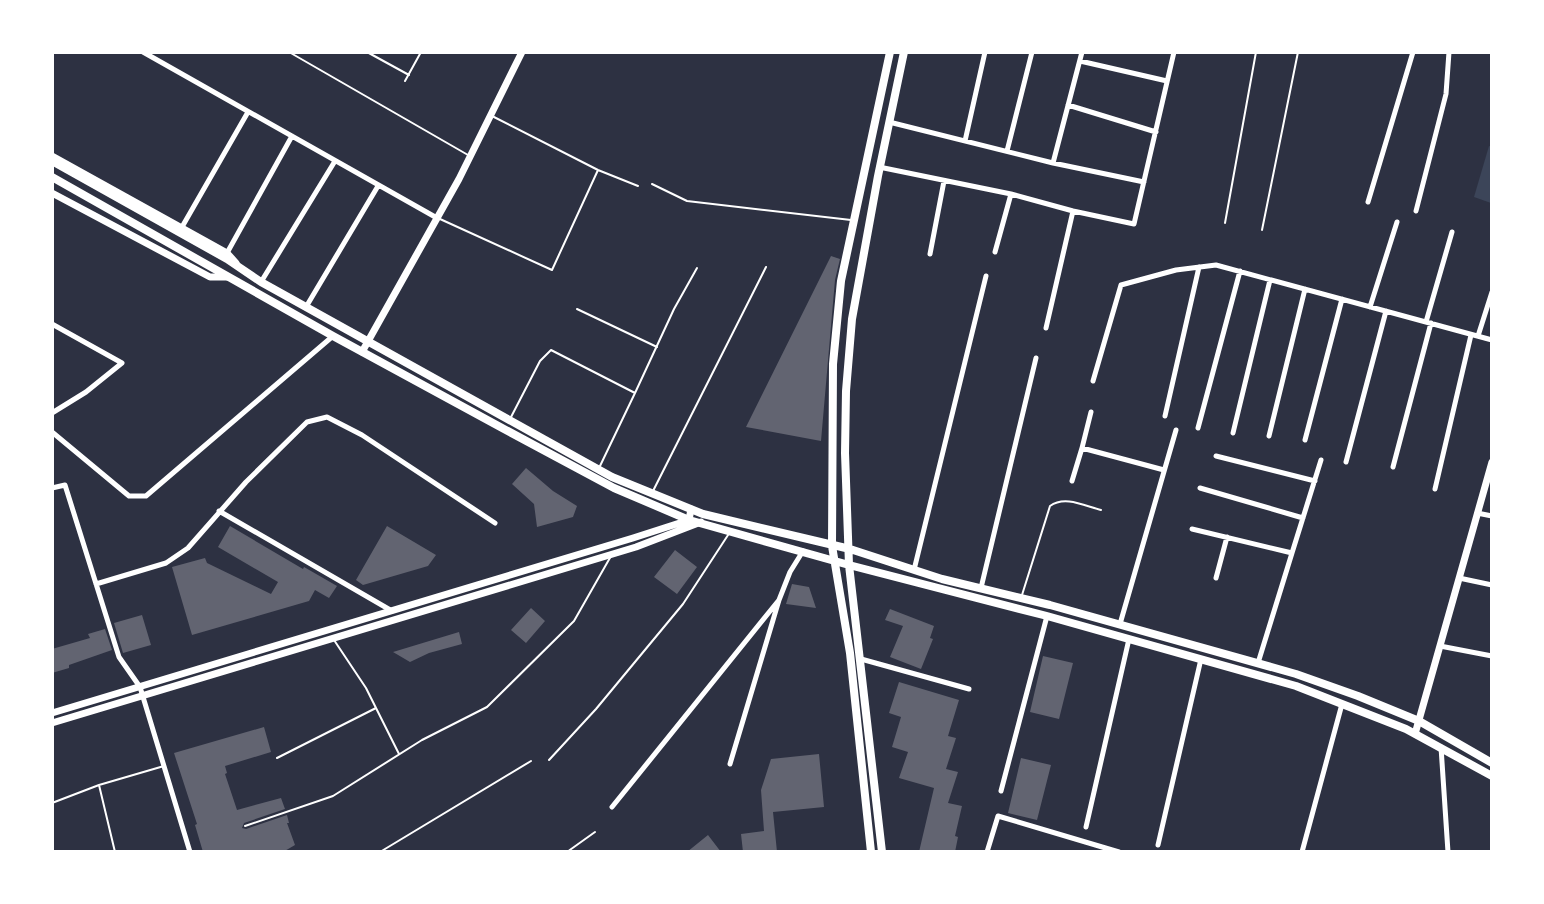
<svg xmlns="http://www.w3.org/2000/svg" width="1544" height="904" font-family="'Asap Condensed',sans-serif">
<style>
.green{fill:#3c4559}
.building{fill:#626471}
.lines{fill:none;stroke-linecap:round;stroke-linejoin:round}
.service{stroke:#fff;stroke-width:2}
.minor{stroke:#fff;stroke-width:5}
.tertiary{stroke:#fff;stroke-width:7}
.secondary{stroke:#fff;stroke-width:8}
</style>
<rect width="100%" height="100%" fill="#2d3142"/>
<path class="green" d="M1489,146L1492,147L1491,203L1474,197Z"/>
<path class="building" d="M831,256L840,259L835,280L821,441L746,427Z
M526,468L553,491L577,506L573,517L537,527L534,504L512,484Z
M230,526L303,569L304,567L337,586L329,598L315,590L309,601L192,635L172,567L205,558L207,563L271,594L278,582L218,547Z
M387,526L436,555L428,566L363,585L356,580Z
M675,550L697,567L677,594L654,577Z
M792,584L809,587L816,608L786,604Z
M531,608L545,621L526,643L511,630Z
M890,609L934,626L930,638L933,639L921,669L890,657L903,626L885,620Z
M142,615L151,645L123,653L114,623Z
M105,629L112,650L69,665V668L52,673V649L90,638L88,634Z
M459,632L462,644L429,653L410,662L393,652Z
M1043,656L1073,663L1059,719L1030,712Z
M899,682L959,700L948,736L956,738L946,769L958,772L948,803L962,806L955,836L958,837L955,852H919L934,788L899,778L908,752L892,747L901,717L889,713Z
M264,727L271,752L225,766L227,773L225,774L237,810L281,798L285,809L244,823L242,828L246,829L287,815L289,823H287L295,845L283,852H203L195,825L197,824L174,753Z
M819,754L824,807L773,812L777,852H743L741,834L764,831L761,790L771,759Z
M1021,758L1051,765L1037,820L1008,813Z
M708,835L721,852H687Z"/>
<g class="lines">
<path class="service" d="M289,52L468,155
M356,52H362
M367,52L409,75
M405,81L421,52
M492,116L598,170L638,186
M652,184L687,201L851,220
M440,219L552,270L598,170
M1225,223L1256,52
M1262,230L1298,52
M577,309L657,347
M635,393L674,309L697,268
M510,419L540,361L551,350L635,393L600,466
M652,493L766,267
M1022,595L1050,506C1065,495 1085,506 1101,510
M334,640L366,688L399,754
M277,758L376,708
M549,760L596,709L683,604L730,532
M99,785L115,852
M52,803L99,785L164,766
M245,826L333,796L422,740L487,707L574,621L611,556
M380,852L531,761
M567,852L595,832"/>
<path class="minor" d="M143,52L437,218
M1080,61L1167,81
M1068,105L1156,132
M889,122L1053,163L1144,182
M965,141L985,52
M1007,151L1032,52
M1053,163L1082,52
M879,167L1011,194L995,252
M1011,194L1073,211L1134,224L1174,52
M1368,202L1413,52
M1416,211L1446,94L1449,52
M182,227L248,112
M227,253L292,136
M930,254L944,181
M261,282L335,161
M306,307L378,186
M1370,307L1397,222
M1426,322L1452,232
M52,324L122,363L86,392L52,413
M1046,328L1073,211
M1478,336L1492,292
M1093,381L1121,285L1176,270L1216,265L1492,340
M1165,416L1199,267
M1198,428L1240,271
M52,432L129,496H146L333,336
M1233,433L1270,280
M1269,436L1305,289
M1305,440L1342,299
M1082,448L1091,412
M1216,456L1315,481
M1346,462L1386,311
M1393,467L1431,323
M1072,481L1082,448L1164,470
M52,488L65,485L119,657L140,687L190,852
M1200,488L1303,518
M1435,489L1471,335
M219,511L392,611
M1477,513L1492,516
M1192,529L1292,553L1321,460
M914,570L986,276
M1216,578L1227,537
M1459,578L1492,585
M96,584L166,563L188,548L246,482L307,422L327,417L362,435L495,523
M981,588L1036,358
M1120,624L1176,430
M1440,646L1492,656
M861,659L969,689
M1258,663L1292,553
M1441,747L1448,852
M730,764L779,600L790,572L803,551
M1001,791L1047,616
M612,807L779,600
M1086,827L1129,639
M1158,845L1201,659
M987,852L998,816L1119,852
M1302,852L1342,704"/>
<path class="tertiary" d="M52,156L227,253L236,263
M52,193L210,277H228
M362,352L459,179L522,52
M52,713L633,538L689,520L691,509
M52,723L636,547L701,522
M1415,734L1492,462"/>
<path class="secondary" d="M52,161L227,259L261,282L612,477L703,514L850,549L942,579L1050,605L1296,674L1358,696L1419,721L1492,763
M52,177L333,336L504,429L614,488L689,520L849,565L1047,616L1296,686L1406,729L1492,776
M871,852L850,653L832,546L833,364L841,281L890,52
M882,852L849,565L845,453L846,391L852,319L878,176L904,52"/>
</g>
<rect width="1544" height="904" fill="none" stroke="#ffffff" stroke-width="108"/>
</svg>
